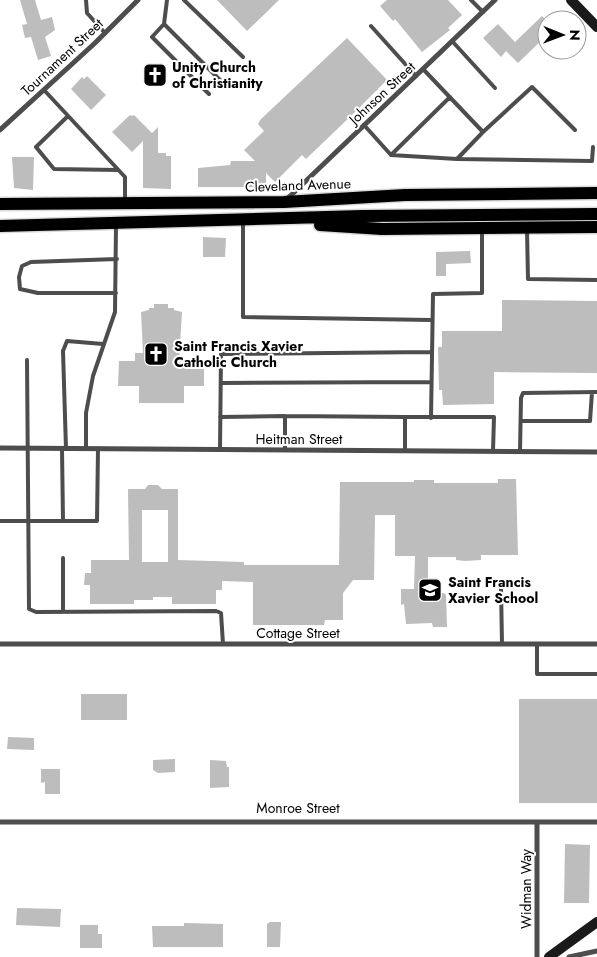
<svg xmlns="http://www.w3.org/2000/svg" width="597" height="957" font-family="Jost,sans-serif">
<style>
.building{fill:#bdbdbd;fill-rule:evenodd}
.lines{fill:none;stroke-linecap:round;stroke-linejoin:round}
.primary-casing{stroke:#dbdbdb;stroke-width:15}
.lane{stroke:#4d4d4d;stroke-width:4}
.street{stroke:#4d4d4d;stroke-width:5}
.secondary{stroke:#1a1a1a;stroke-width:10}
.primary{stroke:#000;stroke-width:12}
.labels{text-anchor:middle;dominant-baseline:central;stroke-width:4;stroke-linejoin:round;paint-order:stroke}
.street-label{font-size:14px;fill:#000;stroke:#fff}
.poi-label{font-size:14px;font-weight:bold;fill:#000;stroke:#fff;text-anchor:start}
</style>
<rect width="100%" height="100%" fill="#fff"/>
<path class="building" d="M20,0H35L41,20L52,17L55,30L45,37L51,56L38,60L31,37L25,38L22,25L27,24Z
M217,0H279L247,31Z
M387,0H448L462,15L448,28L450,30L422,52L395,19L393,21L380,6Z
M542,16L547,21V35L518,63L506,51L501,57L483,38L498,24L515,42Z
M347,38L387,80L354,113L306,159L302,155L275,182L266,173V187H198V168L230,165L231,161H255L244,150L264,131L258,124L260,120Z
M87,76L106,95L91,110L71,89L82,77L84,79Z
M130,115L132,116L134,115L152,133L158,127V153H166V156H171V189L143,188V141L132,152L112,132Z
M12,157H34L33,190L14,188Z
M203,237L226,238L225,257H203Z
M470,251L471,263L446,264V276H436V252Z
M502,300L597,301V373L494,372V404L443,405L442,390H439L438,347H442V331H502Z
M154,304H168V308H174V310L182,312L179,361H204V386H184V403H139V386H118L119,361H135V353H143L141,312L149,310V308H154Z
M498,479H516L518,555H481V560L465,561L456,560V557H428V593H444L446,595L447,627H433L432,623L406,624L404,604L401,605V589H414L415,556H395V515H375L374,580H353L343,593V620H325L324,625H253V582L222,581V590H216V604H172V597H153V600H134V604H90V585H84L85,573H91V560H129L128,489H145L148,485H158L162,489H178V560L244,562V565H339L340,482H414V480H434V483H498ZM142,510H168V562H142Z
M81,694H127V720H81Z
M519,699H597V803H519Z
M8,737L34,738V750L7,749Z
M175,759V772L158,773L153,770V760Z
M210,760L226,761L227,767H229V787L210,788Z
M41,769H60V794H45V782L41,783Z
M565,844L590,845L589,903H564Z
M17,908L61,909L60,927L16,925Z
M270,922H281L280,947H267V924Z
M184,923L223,924V947H153L152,926H184Z
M80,925H98V934H102V948H80Z"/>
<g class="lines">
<g class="primary-casing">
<path id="primary" d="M0,204L284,202L405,195L597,193
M320,225L382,229L597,227
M0,226L362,216L597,214"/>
</g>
<path class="lane" d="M86,0L87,13L105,33
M167,0L164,24L152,37L209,94
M184,0L243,57
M471,0L483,12
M164,24L220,80
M371,26L416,76
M452,41L495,88
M423,69L483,132L532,87L575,130
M44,90L125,177V201
M68,116L36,147L54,169L118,170
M364,125L391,155L457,159L592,161L593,147
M391,155L450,97
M457,159L483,132
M243,222V317L432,320
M527,230L528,279L597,280
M116,293H38L20,289L19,277L22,266L31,262L117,259
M27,360L29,609L36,612L216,611L221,613L223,644
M221,383L431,382
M220,417L285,416
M431,418L433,294L482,293V231
M521,421H590L592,392
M62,449L63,521
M66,449L63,351L67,341L103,344
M86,449V413L93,376L115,312L116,225
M220,450L221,354L431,352
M285,450V416L405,417
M405,451V417H494L493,451
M520,451L521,398L523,393L597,392
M0,521H97L98,449
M501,588L502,644
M63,612V558
M537,644V674H597"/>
<path class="street" d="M0,130L95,43L138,0
M286,200L495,0
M0,448L597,452
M0,644H597
M0,822H597
M537,822V957
M569,957L597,951"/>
<path class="secondary" d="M571,0L597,27
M549,957L597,922"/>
<use href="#primary" class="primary"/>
</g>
<defs>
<g id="church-square" transform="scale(1.25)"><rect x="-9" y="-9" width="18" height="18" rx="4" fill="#000" stroke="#fff"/><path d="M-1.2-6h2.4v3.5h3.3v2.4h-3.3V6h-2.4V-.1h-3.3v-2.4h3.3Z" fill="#fff"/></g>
<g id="school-square" transform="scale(1.25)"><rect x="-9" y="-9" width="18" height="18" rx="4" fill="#000" stroke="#fff"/><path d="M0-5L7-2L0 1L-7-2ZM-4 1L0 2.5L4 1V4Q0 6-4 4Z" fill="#fff"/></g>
</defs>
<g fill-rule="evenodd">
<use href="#church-square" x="155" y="75"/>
<use href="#church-square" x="156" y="354"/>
<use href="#school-square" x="430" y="590"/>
</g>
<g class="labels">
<g class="street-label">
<text transform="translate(62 57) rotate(-43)">Tournament Street</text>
<text transform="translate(382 93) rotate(-43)">Johnson Street</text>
<text transform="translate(298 185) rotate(-2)">Cleveland Avenue</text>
<text x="299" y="439">Heitman Street</text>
<text x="298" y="633">Cottage Street</text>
<text x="298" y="808">Monroe Street</text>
<text transform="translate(526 889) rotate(-90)">Widman Way</text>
</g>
<g class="poi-label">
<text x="172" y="67">Unity Church<tspan x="172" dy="16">of Christianity</tspan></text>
<text x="174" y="346">Saint Francis Xavier<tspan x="174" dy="16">Catholic Church</tspan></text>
<text x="448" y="582">Saint Francis<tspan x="448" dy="16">Xavier School</tspan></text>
</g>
</g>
<g transform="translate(562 35) rotate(91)"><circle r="24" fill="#ffffff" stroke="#999999"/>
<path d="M0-4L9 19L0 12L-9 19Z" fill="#000000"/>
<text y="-8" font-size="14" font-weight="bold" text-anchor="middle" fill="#000000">N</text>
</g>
</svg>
